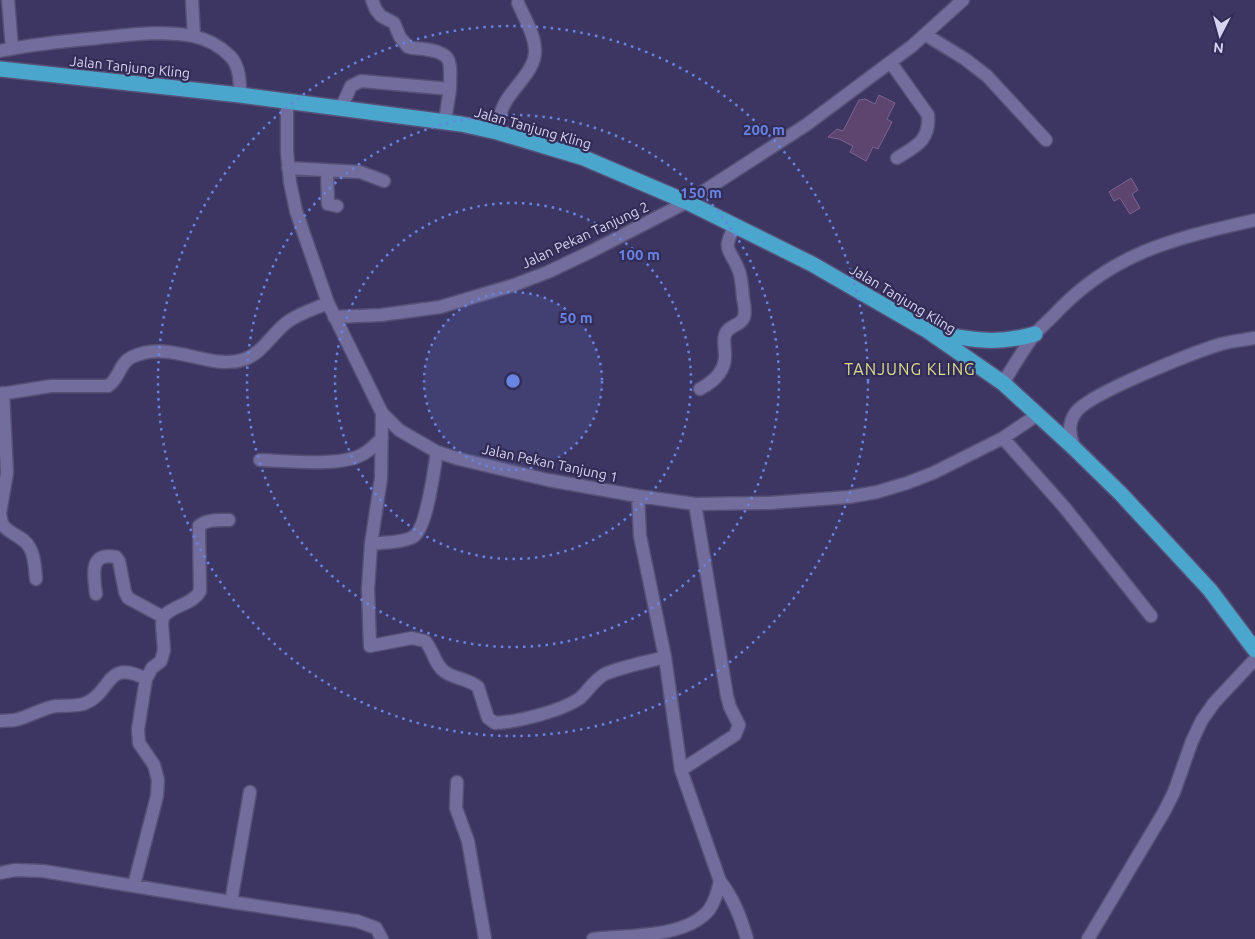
<svg xmlns="http://www.w3.org/2000/svg" width="1255" height="939" font-family="Ubuntu,sans-serif">
<style>
.building{fill:#5d4570;stroke:#7d6492}
.lines{fill:none;stroke-linecap:round;stroke-linejoin:round}
.minor-casing{stroke:#565076;stroke-width:15}
.highway-casing{stroke:#565076;stroke-width:18}
.minor{stroke:#736d9e;stroke-width:12}
.highway{stroke:#4ba6cd;stroke-width:15}
.ring{fill:none;stroke:#6784e2;stroke-width:2.5;stroke-dasharray:2.5 5}
.labels{text-anchor:middle;dominant-baseline:central;stroke-width:4.5;stroke-linejoin:round;paint-order:stroke}
.street-label{font-size:14px;fill:#d6d4f0;stroke:#332c57}
.quarter-label{font-size:16px;letter-spacing:1px;fill:#dcdd8e;stroke:#332c57}
.centre{fill:#6784e2;stroke:#332c57;stroke-width:2.5}
.ring-label{font-size:15px;text-anchor:middle;font-weight:bold;fill:#6784e2;stroke:#332c57;stroke-width:4.5;stroke-linejoin:round;paint-order:stroke}
</style>
<rect width="100%" height="100%" fill="#3d3663"/>
<path class="building" d="M879,95L895,103L887,119L892,122L878,149L873,147L866,161L850,152L853,146L839,139L828,137L837,129L843,131L859,100L865,99L875,104Z
M1131,178L1138,190L1132,194L1140,208L1130,214L1120,198L1114,201L1109,192Z"/>
<g class="lines">
<g class="minor-casing">
<path id="minor" d="M8,0L12,48
M192,0L194,36
M372,0L376,10L381,16L394,23L400,37L408,47C414,49 419,48 424,49C455,53 450,63 450,89
M926,35L965,59L987,76L1046,140
M0,51C32,44 65,41 98,38C129,35 162,30 193,36C206,39 220,46 230,56C240,66 240,82 240,95
M891,63L928,115C930,141 916,146 897,158
M287,101V152L290,182L296,211L328,303L382,413L399,430L437,452L459,459L548,480L638,496L695,504L769,503L849,497L877,492L907,483L933,473L1003,438L1037,415
M341,108L351,86L361,81L450,89L445,121
M497,132C498,122 500,112 505,103C514,86 536,70 535,50C535,35 524,17 518,3
M288,168L360,172L384,181
M327,171L328,204L337,206
M334,317L381,315L440,307L514,285L548,272L590,252L687,202L806,125L912,46L963,0
M1003,383C1013,367 1023,350 1034,335C1040,328 1047,322 1053,316C1112,252 1173,239 1255,220
M700,389C713,382 726,371 725,354C725,348 723,340 725,335C728,325 741,326 744,317C746,311 744,303 743,298C742,289 742,279 739,271C730,247 721,253 735,225
M0,394L51,386H108C120,378 119,363 132,357C170,339 207,370 242,360C261,355 271,335 286,323C297,314 314,309 328,303
M382,413L381,478L371,544L368,589L370,646L412,638L425,641C434,651 434,664 445,672C455,679 469,679 478,687L488,718L495,723C517,722 562,711 580,698C589,690 594,680 605,674C621,667 647,662 665,657
M1003,438L1065,508L1151,616
M1074,448C1070,435 1067,424 1076,412C1090,393 1195,352 1221,344C1232,341 1244,340 1255,338
M260,460C287,461 332,466 357,457C368,453 375,445 382,438
M638,496L640,536L665,657L681,770L720,881C734,899 741,918 747,939
M0,513L7,473L3,393
M0,514C1,517 1,522 3,525C10,535 24,536 30,548C35,557 35,569 36,579
M371,544C384,542 402,543 413,537C427,529 434,469 437,452
M96,594C94,576 88,552 116,557L119,561L125,592L128,598L163,617
M0,721C5,720 10,721 15,720C29,717 42,708 56,706C66,705 77,707 86,703C112,692 106,658 146,679
M681,770L735,735L739,725L730,707L727,696L695,504
M457,782L456,808L468,841L485,939
M0,873L15,870L43,871L231,902L357,921L376,928L382,939
M134,885L157,796L158,780L154,765L139,743L138,729L146,679L152,668L161,661L164,650L162,624L163,617C172,605 193,605 200,591L199,526C207,519 219,520 229,520
M231,902L250,792
M593,939C627,935 686,938 709,910C715,901 718,891 720,881
M1088,939L1164,812L1174,792L1192,741L1202,720L1214,703L1255,659"/>
</g>
<g class="highway-casing">
<path id="highway" d="M0,69L240,95L461,124L497,132L584,158L687,202L812,264L928,331L1003,383L1074,448L1121,494L1210,590L1255,650
M934,333C974,340 996,345 1035,334"/>
</g>
<use href="#minor" class="minor"/>
<use href="#highway" class="highway"/>
</g>
<circle cx="513" cy="381" r="89" fill="#6784e2" fill-opacity=".12"/>
<g class="ring">
<circle cx="513" cy="381" r="89"/>
<circle cx="513" cy="381" r="178"/>
<circle cx="513" cy="381" r="266"/>
<circle cx="513" cy="381" r="355"/>
</g>
<g class="labels">
<g class="street-label">
<text transform="translate(130 67) rotate(6)">Jalan Tanjung Kling</text>
<text transform="translate(533 128) rotate(16)">Jalan Tanjung Kling</text>
<text transform="translate(585 235) rotate(-25)">Jalan Pekan Tanjung 2</text>
<text transform="translate(903 299) rotate(31)">Jalan Tanjung Kling</text>
<text transform="translate(550 463) rotate(12)">Jalan Pekan Tanjung 1</text>
</g>
<g class="quarter-label">
<text x="910" y="369">TANJUNG KLING</text>
</g>
</g>
<circle cx="513" cy="381" r="8" class="centre"/>
<g class="ring-label">
<text x="764" y="135">200 m</text>
<text x="701" y="198">150 m</text>
<text x="639" y="260">100 m</text>
<text x="576" y="323">50 m</text>
</g>
<g transform="translate(1220 35) rotate(186)" stroke="#332c57" stroke-width="4" paint-order="stroke">
<path d="M0-4L9 19L0 12L-9 19Z" fill="#d6d4f0"/>
<text y="-8" font-size="14" font-weight="bold" text-anchor="middle" fill="#d6d4f0">N</text>
</g>
</svg>
